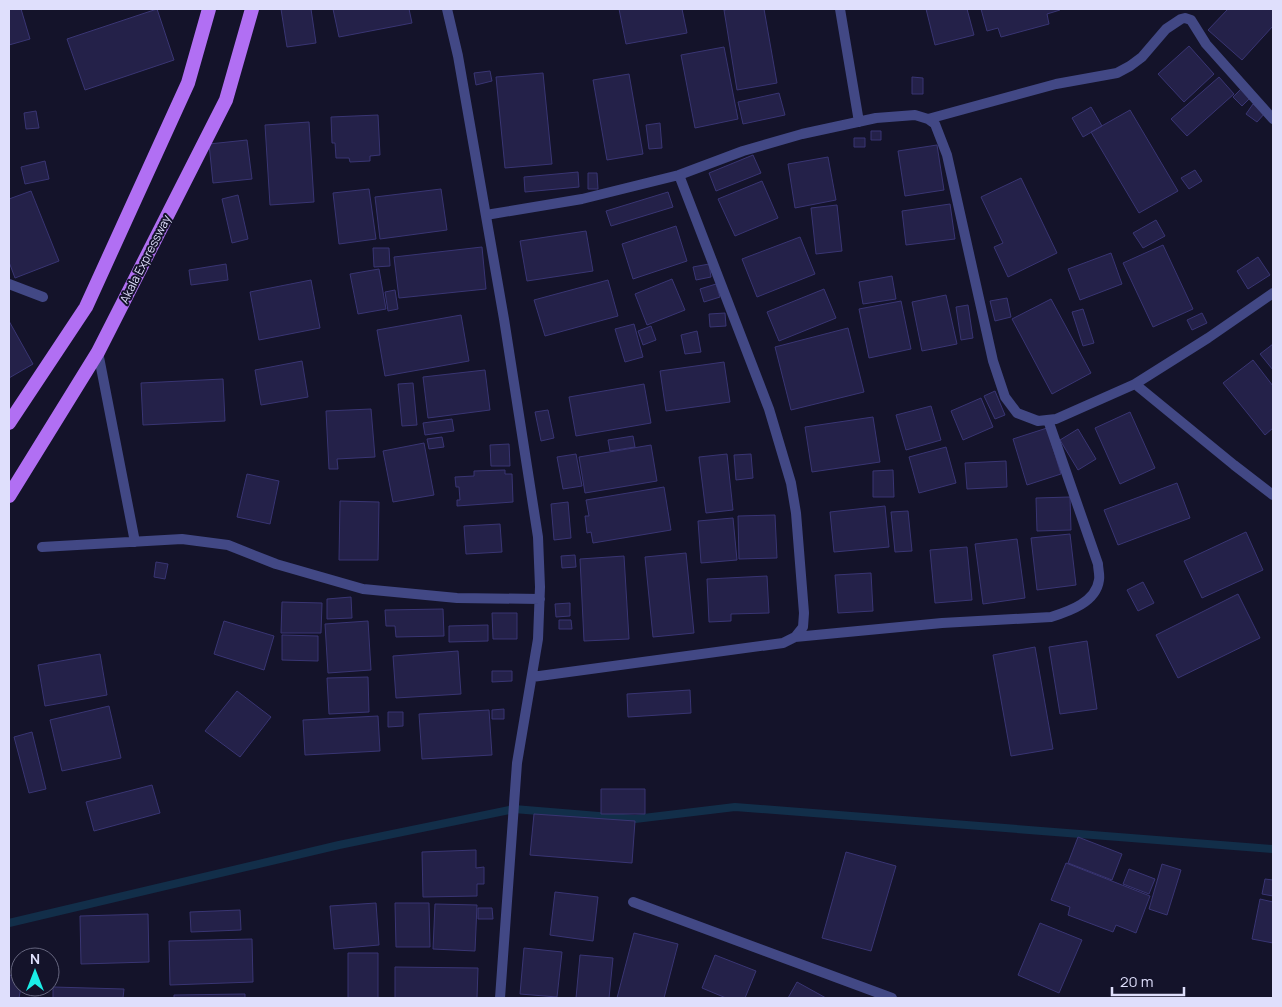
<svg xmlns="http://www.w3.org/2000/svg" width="1282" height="1007" font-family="Manrope,sans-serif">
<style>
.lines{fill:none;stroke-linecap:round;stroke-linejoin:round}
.stream{stroke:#122e49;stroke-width:8}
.building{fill:#242149;stroke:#393573}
.minor{stroke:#424885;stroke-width:10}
.primary{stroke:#b16ff3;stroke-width:14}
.labels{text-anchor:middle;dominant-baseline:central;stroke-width:4;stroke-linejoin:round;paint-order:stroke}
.street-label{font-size:12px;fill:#dfdffc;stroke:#14132a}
</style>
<rect width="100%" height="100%" fill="#14132a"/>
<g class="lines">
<path class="stream" d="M9,923L339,845L514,809L635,819L735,807L1273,849"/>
</g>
<path class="building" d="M9,9H21L30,39L9,45Z
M157,9L174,60L85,90L67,39Z
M281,9H311L316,43L287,47Z
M333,9H409L412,23L339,37Z
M619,9H682L687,33L626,44Z
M730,9H764L777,83L737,90L724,10Z
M926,9H967L974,35L935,45Z
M981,9H1059L1060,10L1047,14L1049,24L1001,37L998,28L987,31Z
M1228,9H1273V26L1242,60L1208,30Z
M1189,46L1214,74L1184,102L1158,74Z
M724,47L738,119L695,128L681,55Z
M490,71L492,81L476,85L474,73Z
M543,73L552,164L505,168L496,77Z
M629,74L643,154L607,160L593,80Z
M912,77L923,78V94H912Z
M1219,77L1234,94L1187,136L1171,119Z
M1241,89L1250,98L1242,106L1233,97Z
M779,93L785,115L743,124L738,102Z
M1253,104L1265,113L1257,122L1246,114Z
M1091,107L1102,126L1083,137L1072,118Z
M1130,110L1178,191L1139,213L1091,132Z
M36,111L39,128L26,129L24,113Z
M378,115L380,155L370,156V161L350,162L349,158H336L335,143H332L331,117Z
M309,122L314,202L270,205L265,125Z
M660,123L662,148L649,149L646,125Z
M871,131H881V140H871Z
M854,138H865V147H854Z
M247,140L252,179L213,183L209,144Z
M937,145L944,190L905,196L898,151Z
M753,155L761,173L716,191L709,173Z
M828,157L836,200L795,208L788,164Z
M45,161L49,179L25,184L21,167Z
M1195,170L1202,181L1189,189L1181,178Z
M578,172L579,187L525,192L524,177Z
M588,173H597L598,189H588Z
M1021,178L1057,253L1008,277L994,247L1003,243L981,197Z
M762,181L778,218L735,236L718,199Z
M369,189L376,239L339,244L333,193Z
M441,189L447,230L380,239L375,197Z
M31,191L59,261L15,278L9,262V199Z
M668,192L673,207L611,226L606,211Z
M238,195L248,239L232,243L222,199Z
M950,204L955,239L906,245L902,211Z
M837,205L842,251L816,254L811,208Z
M1156,220L1165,236L1143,248L1133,233Z
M676,226L687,261L633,279L622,244Z
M586,231L593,271L527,281L520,241Z
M800,237L815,274L757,297L742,259Z
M1163,245L1193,309L1153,327L1123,263Z
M482,247L486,289L399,298L394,257Z
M373,248H389L390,266L374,267Z
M1111,253L1122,284L1080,300L1068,269Z
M1258,257L1270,275L1248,289L1237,271Z
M226,264L228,280L191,285L189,270Z
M709,264L711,277L696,280L693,267Z
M379,269L386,309L358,314L350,274Z
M892,276L896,299L863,304L859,282Z
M672,279L685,310L647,325L635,294Z
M311,280L320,328L259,340L250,292Z
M608,280L618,316L545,336L534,300Z
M716,284L720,297L704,302L700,289Z
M824,289L836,318L779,341L767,312Z
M395,290L398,309L388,311L385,292Z
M946,295L957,344L922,351L912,302Z
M1007,298L1011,317L995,321L990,301Z
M1051,299L1091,373L1052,394L1012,319Z
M901,301L911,349L869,358L859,309Z
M968,305L973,338L961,340L956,307Z
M1083,309L1094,343L1083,346L1072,312Z
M725,313L726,326L710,327L709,314Z
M1202,313L1207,323L1192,330L1187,320Z
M461,315L469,361L385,376L377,330Z
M9,321L33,364L9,378Z
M634,324L643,357L625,362L615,329Z
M651,326L656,340L643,345L638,331Z
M848,328L864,392L791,410L775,347Z
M697,331L701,352L685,354L681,335Z
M1273,344V370L1260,354Z
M1253,360L1273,386V428L1265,435L1223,383Z
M302,361L308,397L261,405L255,370Z
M724,362L730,402L666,411L660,371Z
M485,370L490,410L428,418L423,377Z
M223,379L225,421L143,425L141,383Z
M413,383L417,425L402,426L398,384Z
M644,384L651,423L576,436L569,397Z
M995,391L1005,415L995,419L984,396Z
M981,398L993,427L963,440L951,411Z
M931,406L941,440L906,450L896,415Z
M371,409L375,457L337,459L338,469H329L326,411Z
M548,410L554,438L541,441L535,412Z
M1130,412L1155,468L1120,484L1095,428Z
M873,417L880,462L812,472L805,427Z
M452,419L454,431L425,435L423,423Z
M1047,428L1061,474L1027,485L1013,439Z
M1078,429L1096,459L1078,470L1060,440Z
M633,436L635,447L610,451L608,440Z
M442,437L444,447L429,449L427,439Z
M424,443L434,495L393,502L383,451Z
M509,444L510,466H491L490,445Z
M651,445L657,481L585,493L579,457Z
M946,447L956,483L919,493L909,457Z
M576,454L582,486L563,489L557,457Z
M727,454L733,510L706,513L699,457Z
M751,454L753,478L736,480L734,455Z
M1006,461L1007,487L967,489L965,463Z
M505,470V474H512L513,502L457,506V500H460L459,487H456L455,477L474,476V471Z
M893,470L894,497H873V471Z
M247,474L279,481L270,524L237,517Z
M1177,483L1190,518L1118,545L1104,510Z
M664,487L671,530L593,543L591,532L587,533L585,516H589L586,500Z
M1070,497L1071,530L1037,531L1036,498Z
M340,501L379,502L378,560H339Z
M568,502L571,538L554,540L551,504Z
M885,506L889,547L834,552L830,512Z
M908,511L912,551L895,552L891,512Z
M775,515L777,558L739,559L738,516Z
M733,518L737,560L701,563L698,521Z
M500,524L502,552L466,554L464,526Z
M1246,532L1263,570L1202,598L1184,561Z
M1070,534L1076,585L1037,590L1031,538Z
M1017,539L1025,598L983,604L975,544Z
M967,547L972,600L935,603L930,550Z
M686,553L694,633L653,637L645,557Z
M575,555L576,567L562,568L561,556Z
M624,556L629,639L584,641L580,559Z
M156,562L168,564L165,579L154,577Z
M871,573L873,611L838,613L835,575Z
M767,576L769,613L731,614V621L709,622L707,579Z
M1143,582L1154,603L1138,611L1127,590Z
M1238,594L1260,638L1178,678L1156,635Z
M351,597L352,618L327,619V599Z
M282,602L322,603L321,633H281Z
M570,603V616L556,617L555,604Z
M443,609L444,636L396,637L395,626H386L385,610Z
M492,613H517V639H493Z
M559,620H571L572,629H559Z
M224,621L274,636L264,670L214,654Z
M368,621L371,670L328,673L325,624Z
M488,625V641L449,642V626Z
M282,635L318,636V661L282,660Z
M1087,641L1097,709L1060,714L1049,647Z
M1035,647L1053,749L1011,756L993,655Z
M458,651L461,694L396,698L393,656Z
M100,654L107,695L45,706L38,665Z
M492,671H512V681L492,682Z
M368,677L369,712L329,714L327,678Z
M690,690L691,713L628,717L627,694Z
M237,691L271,717L240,757L205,731Z
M109,706L121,758L62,771L50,720Z
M504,709V719H492V710Z
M489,710L492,755L422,759L419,714Z
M388,712H403V726L388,727Z
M378,716L380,751L305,755L303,720Z
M32,732L46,789L29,793L14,737Z
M152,785L160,813L94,831L86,802Z
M601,789H645V814H601Z
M534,814L635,821L632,863L530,855Z
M1078,837L1122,854L1112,880L1068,863Z
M476,850V868L484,867V884H477V896L423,897L422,852Z
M846,852L896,866L871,951L822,938Z
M1066,863L1150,896L1136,933L1116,925L1113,932L1068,915L1070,907L1051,900Z
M1162,864L1181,870L1167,915L1149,909Z
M1129,869L1155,879L1149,894L1123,884Z
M1265,879L1273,880V896L1262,894Z
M555,892L598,897L593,941L550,935Z
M1260,899L1273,902V943L1252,939Z
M376,903L379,945L334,949L330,906Z
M395,903H429L430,947H396Z
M435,904L477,905L475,951L433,949Z
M478,908H492L493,919H478Z
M240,910L241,930L191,932L190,912Z
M148,914L149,962L81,964L80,916Z
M1040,923L1082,940L1059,993L1018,975Z
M634,933L678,944L664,998H617Z
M252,939L253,982L170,985L169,941Z
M524,948L562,952L557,997L520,994Z
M348,953H378V998H348Z
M580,955L613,958L609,998H576Z
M715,955L756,971L745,998H726L702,988Z
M395,967L478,968L477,998H395Z
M9,975L20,977L21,987L19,998H9Z
M797,982L826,998H788Z
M53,987L124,989L123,998H53Z
M245,994V998H174V995Z"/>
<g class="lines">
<path class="minor" d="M447,9L458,56L504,319L538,537L540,587L538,639L517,763L500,998
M840,9L859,122
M928,119L1056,84L1117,73L1130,66L1142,57L1166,29L1181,19L1185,18L1191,20L1206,44L1273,119
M679,175L769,409L791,483L796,513L804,613L803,627L795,637
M486,215L582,199L679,175L743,151L802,134L876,118L915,115L928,119L935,124L947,155L993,361L1005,397L1017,413L1038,421L1056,419L1135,384L1208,338L1273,293
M9,284L43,297
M98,352L135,542
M1135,384L1234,465L1273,495
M42,547L182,539L228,545L276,564L363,589L457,598L540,599
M532,677L783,643L795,637L942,623L1051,617C1070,611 1096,602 1099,580C1100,575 1098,569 1098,564L1048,420
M633,902L892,998"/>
<path class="primary" d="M9,423L86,307L188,83L209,9
M9,496L98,352L226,100L252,9"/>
</g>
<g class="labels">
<g class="street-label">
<text transform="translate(145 259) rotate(-63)">Akala Expressway</text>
</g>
</g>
<rect width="1282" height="1007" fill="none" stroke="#dfdffc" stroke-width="20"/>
<g transform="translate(35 972)"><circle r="24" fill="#14132a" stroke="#65657e"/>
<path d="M0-4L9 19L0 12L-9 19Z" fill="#1bede7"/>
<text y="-8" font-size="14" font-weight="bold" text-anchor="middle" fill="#dfdffc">N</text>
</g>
<path d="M1112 987v8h72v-8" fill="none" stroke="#dfdffc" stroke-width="2.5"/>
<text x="1120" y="987" font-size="15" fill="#dfdffc" stroke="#14132a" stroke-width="4" paint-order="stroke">20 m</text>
</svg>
